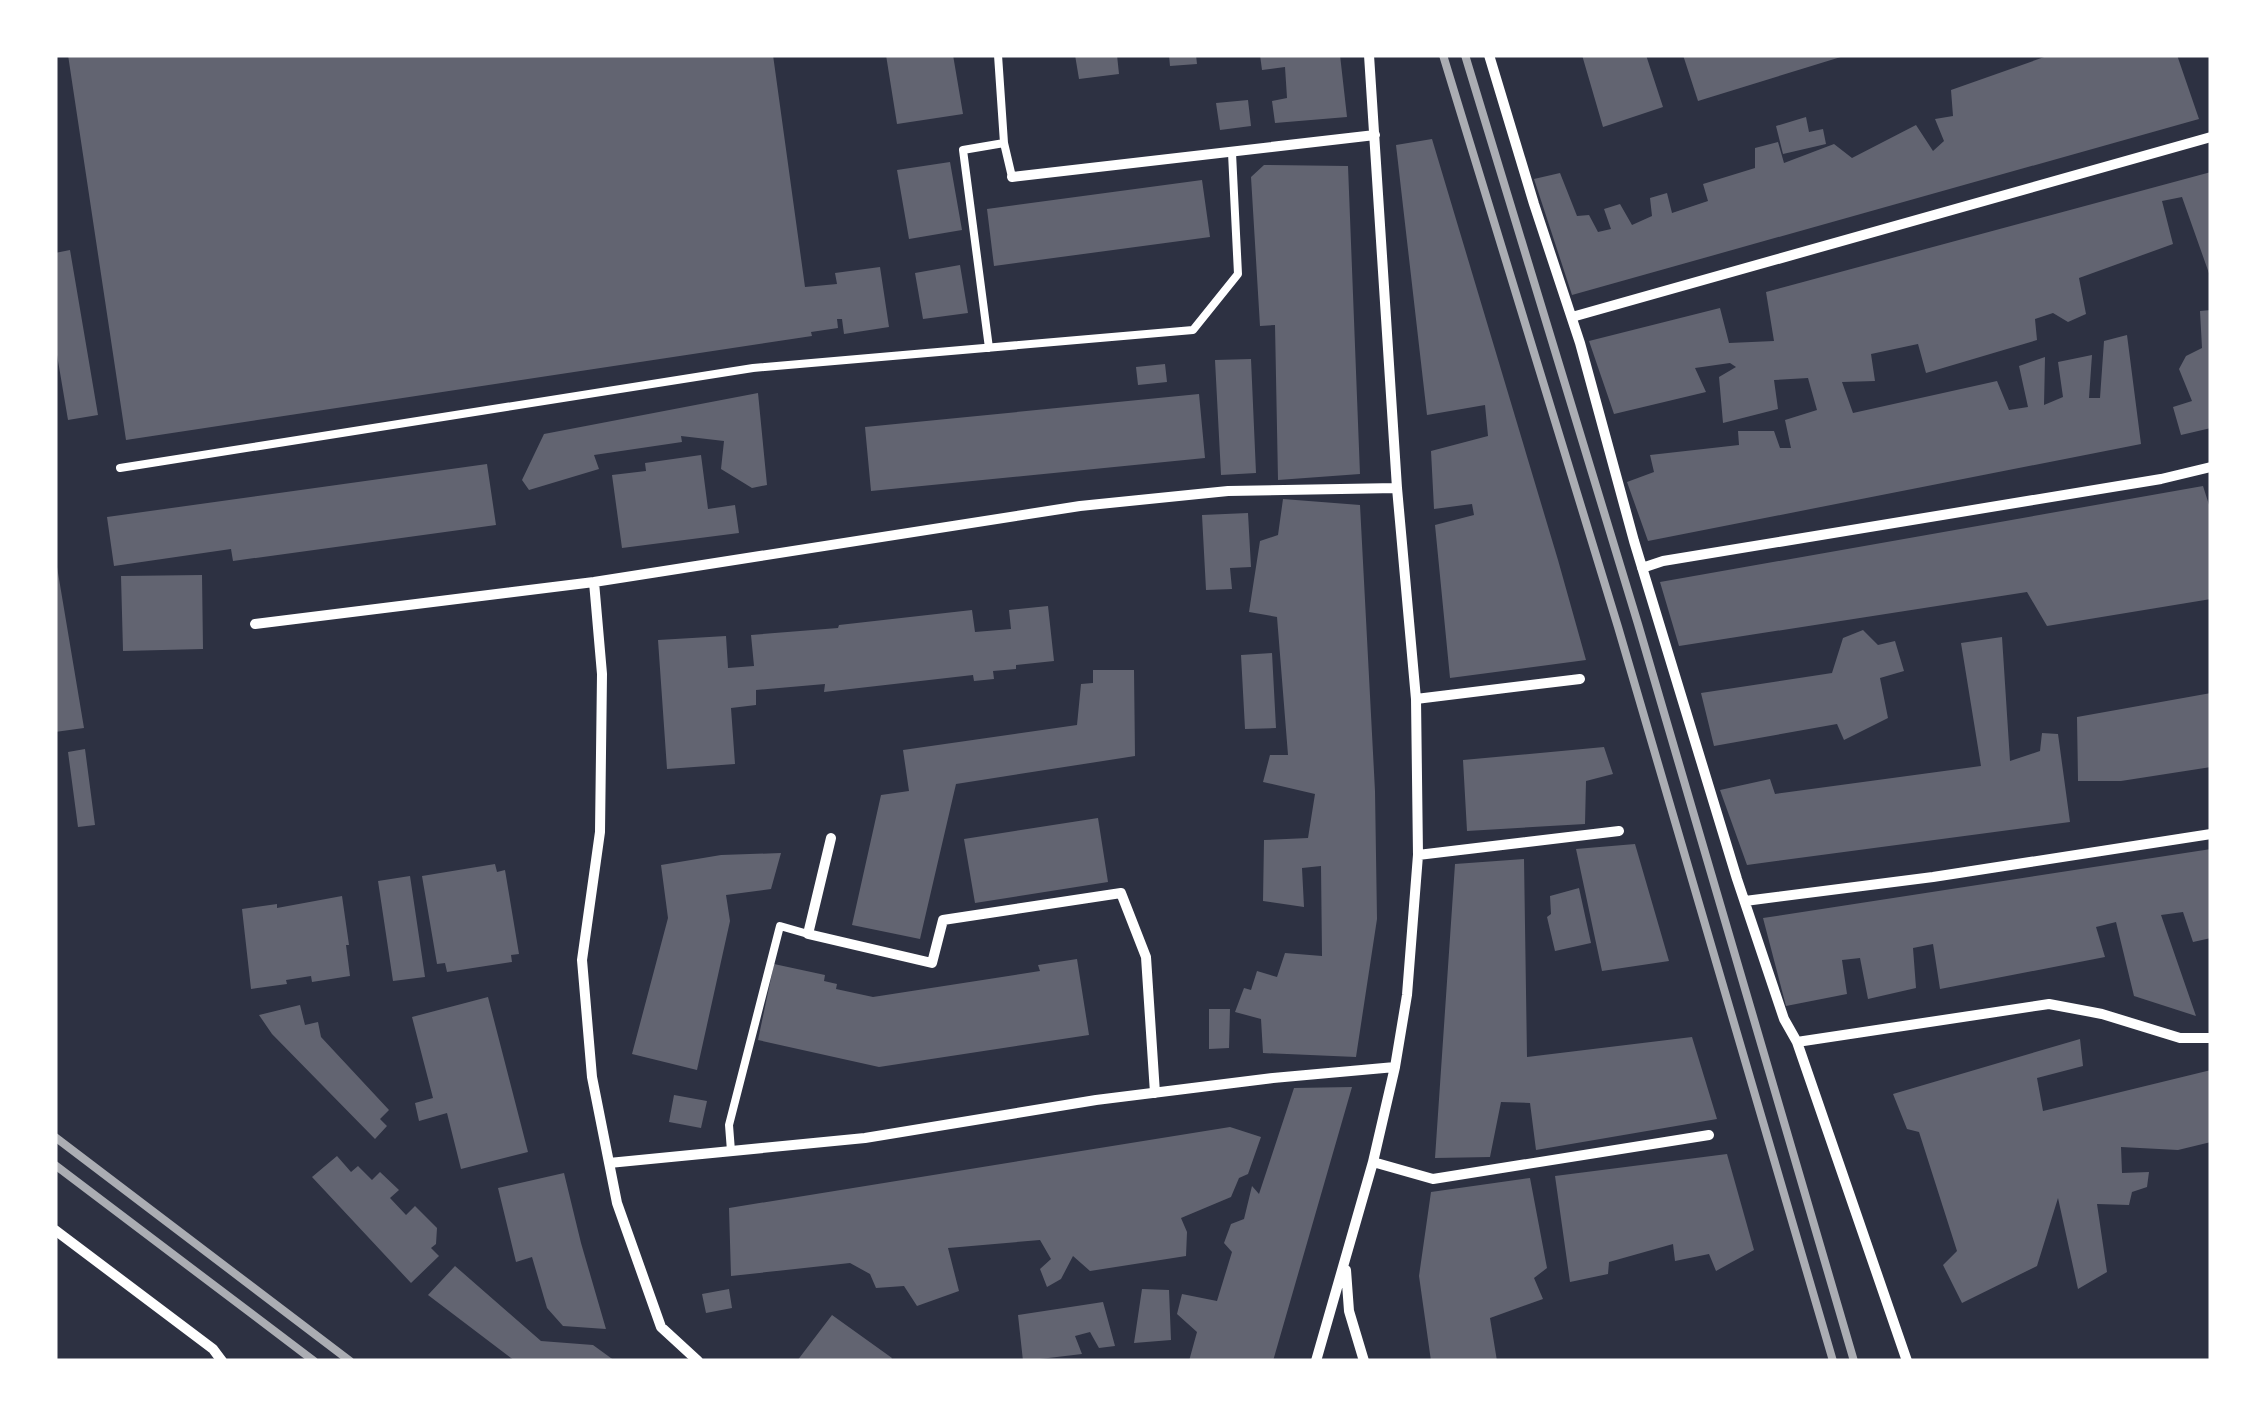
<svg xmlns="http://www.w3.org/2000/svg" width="2266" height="1416" font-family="'Public Sans',sans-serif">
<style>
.building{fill:#626471}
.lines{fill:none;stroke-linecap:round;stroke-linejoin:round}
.service{stroke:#fff;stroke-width:8}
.minor{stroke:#fff;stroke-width:10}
.rail{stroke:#abadb3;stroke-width:8}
</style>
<rect width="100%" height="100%" fill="#2d3142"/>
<path class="building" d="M68,55H773L805,287L837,284L835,273L880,267L889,327L844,334L842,319H837L838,328L811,332L812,336L126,440Z
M886,55H953L963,114L897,124Z
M1075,55H1117L1119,74L1079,79Z
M1169,55H1196L1197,64L1170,66Z
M1260,55H1340L1347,117L1275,123L1272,101L1287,98L1285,67L1262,70Z
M1582,55H1646L1663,107L1603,127Z
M1683,55H1844V56L1698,101Z
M2050,55H2177L2199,119L1572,295L1534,179L1560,173L1577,216L1589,215L1598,232L1611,229L1604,209L1620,204L1632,225L1652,216L1650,198L1667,193L1672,213L1708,201L1703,184L1755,168V148L1778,142L1784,163L1834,144L1852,158L1916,125L1933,151L1944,141L1935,119L1953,116L1951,90Z
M1248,100L1251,126L1220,130L1216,103Z
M1806,117L1809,132L1823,129L1826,144L1783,154L1776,126Z
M1432,139L1558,560L1586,660L1450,678L1435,525L1474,515L1472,504L1434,509L1431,451L1488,436L1485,405L1427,415L1396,145Z
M950,162L962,230L909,239L897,170Z
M1264,165L1348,166L1360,474L1278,480L1275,325L1260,326L1251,177Z
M2211,172V279L2182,197L2162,201L2173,244L2079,278L2086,314L2068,322L2053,313L2035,319L2037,340L1926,373L1918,344L1871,354L1875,381L1842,382L1853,413L1997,381L2009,410L2028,407L2019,366L2045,357L2044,405L2063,397L2058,362L2092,355L2089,398H2100L2104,341L2127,335L2141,444L1648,541L1627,482L1654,472L1650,455L1739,445L1738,431H1774L1780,448H1791L1785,420L1817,410L1808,378L1774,380L1778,409L1723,423L1719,377L1736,367L1730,363L1695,368L1706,392L1614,414L1589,341L1720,308L1729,343L1774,341L1766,292Z
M1202,180L1210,237L994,266L987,209Z
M70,250L98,415L68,420L55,343V253Z
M960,265L968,313L923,319L915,273Z
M2211,310V428L2181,435L2173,407L2192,401L2179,369L2186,356L2202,348L2200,311Z
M1251,359L1256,473L1221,475L1215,360Z
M1165,364L1167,382L1138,385L1136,367Z
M758,393L767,485L752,488L721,469L724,441L681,436L682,442L594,455L599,469L529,490L522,480L544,434Z
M1199,394L1205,458L871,491L865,427Z
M701,455L708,509L735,505L739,533L622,548L612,475L646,471L645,463Z
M487,464L496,525L233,561L231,549L114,566L107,517Z
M2203,486L2211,511V599L2047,626L2027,592L1679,646L1660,582Z
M1283,499L1360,505L1375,791L1377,919L1356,1057L1263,1053L1261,1019L1235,1012L1244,988L1251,990L1257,971L1277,977L1285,953L1322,956L1321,866L1302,868L1304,907L1263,901L1264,840L1308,838L1315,794L1263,782L1270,755H1288L1277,617L1249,612L1260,541L1278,535Z
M1248,513L1251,567L1230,568L1232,589L1206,590L1202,515Z
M55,555L84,728L55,732Z
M202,575L203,649L123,651L121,576Z
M1048,606L1054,661L1016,665V669L993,671L994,679L974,681L973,675L824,692L825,684L756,690V705L731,708L735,764L667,769L658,640L726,636L728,668L754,666L751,635L838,628L839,625L972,610L975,632L1011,629L1009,610Z
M1863,630L1878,645L1895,641L1904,671L1880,678L1888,718L1844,740L1837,724L1714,746L1701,693L1832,673L1843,638Z
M2002,637L2010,761L2040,751L2042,733L2058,734L2070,822L1747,865L1720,790L1770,779L1775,794L1981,766L1961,643Z
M1272,653L1276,728L1245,729L1241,655Z
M1093,670H1134L1135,756L956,784L920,939L852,925L881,795L909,791L903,750L1077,725L1081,684L1093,683Z
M2211,693V767L2121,781H2078L2077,717Z
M1604,747L1613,774L1586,781L1585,824L1467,831L1463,760Z
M85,749L95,825L78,827L68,752Z
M1098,818L1108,882L975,903L964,839Z
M1635,844L1669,961L1602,971L1576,849Z
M2211,849V938L2193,942L2183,912L2161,915L2196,1016L2134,996L2116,922L2096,927L2105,957L1940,989L1933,944L1913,948L1916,988L1868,999L1860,958L1842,960L1847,994L1786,1006L1763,918Z
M781,853L771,889L726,895L730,921L697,1070L632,1054L668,918L661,865L721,855Z
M1524,859L1527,1057L1692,1037L1717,1119L1536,1150L1530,1103L1501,1102L1490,1157L1435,1158L1455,864Z
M495,864L497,872L505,870L519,954L511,955L512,962L447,972L445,963L437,964L422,876Z
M410,876L425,977L393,981L378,881Z
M1579,888L1591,943L1555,951L1547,917L1551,914L1550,896Z
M342,896L349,945H346L350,976L312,982L311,976L286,980L287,984L251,989L242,909L277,904V908Z
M1077,959L1089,1035L879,1067L758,1040L774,964L825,975L824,981L837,984L836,989L873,997L1040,971L1038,965Z
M488,997L528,1152L461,1169L447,1113L419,1121L415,1103L433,1098L412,1017Z
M300,1005L305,1025L318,1022L321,1037L389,1110L380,1119L387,1126L375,1139L272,1034L259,1015Z
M1209,1009H1230L1229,1048L1209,1049Z
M2080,1039L2083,1066L2037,1078L2043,1111L2211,1070V1142L2178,1150L2121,1147L2122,1173L2149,1172L2147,1187L2132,1192L2129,1205L2097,1204L2107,1272L2078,1289L2058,1198L2037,1266L1962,1303L1943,1265L1957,1251L1919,1132L1907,1129L1893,1094Z
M1352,1087L1273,1361H1189L1197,1332L1177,1314L1182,1294L1217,1301L1232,1252L1224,1243L1231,1224L1244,1219L1252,1186L1259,1194L1294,1088Z
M674,1095L707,1101L701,1128L669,1122Z
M1230,1127L1261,1137L1248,1174L1239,1178L1231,1197L1181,1218L1187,1232L1186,1256L1090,1271L1073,1256L1061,1279L1047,1287L1040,1269L1051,1259L1040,1240L948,1248L959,1291L917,1306L904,1286L876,1288L870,1274L850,1263L731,1276L729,1208Z
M1727,1154L1754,1250L1716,1271L1709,1254L1675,1261L1673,1244L1609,1262L1608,1274L1570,1282L1555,1176Z
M337,1156L351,1172L358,1166L372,1180L380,1172L399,1190L390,1198L406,1215L415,1206L437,1228L436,1244L431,1248L439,1256L411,1283L312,1177Z
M564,1173L581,1243L606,1329L563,1326L547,1308L532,1257L516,1262L498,1188Z
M1530,1178L1547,1268L1534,1278L1543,1299L1490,1318L1497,1361H1431L1419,1276L1431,1192Z
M455,1266L541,1341L593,1345L615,1361H515L428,1295Z
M729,1289L732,1308L706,1313L702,1294Z
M1142,1289L1169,1290L1171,1340L1134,1343Z
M1103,1302L1115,1346L1099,1348L1090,1332L1075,1336L1082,1354L1023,1361L1018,1315Z
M832,1315L892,1358L890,1361H797Z"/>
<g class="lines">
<path class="service" d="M998,55L1004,143L1012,177
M989,348L963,150L1004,143
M120,468L753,368L1193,330L1238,274L1232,153
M731,1151L729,1125L780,926L808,934"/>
<path class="minor" d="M1489,55L1534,204L1580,343L1634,541L1737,879L1784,1019L1797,1042L1907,1361
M1012,177L1375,135
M1572,317L2211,137
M1642,568L1663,561L2161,479L2211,467
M594,582L602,674L600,832L582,960L592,1077L617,1203L661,1327L698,1361
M255,624L594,582L1080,506L1228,491L1397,488
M1416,699L1580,679
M831,838L808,934L932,963L943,920L1121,893L1146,957L1155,1093
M1418,855L1619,831
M1745,901L1933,877L2211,834
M1797,1042L2049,1004L2102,1014L2180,1038H2211
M1373,1162L1433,1179L1709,1135
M609,1163L865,1138L1096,1100L1273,1078L1395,1067
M55,1230L213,1349L222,1361
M1346,1270L1349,1311L1364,1361
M1316,1361L1373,1162L1395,1067L1407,995L1418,855L1416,699L1397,488L1369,55"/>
<path class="rail" d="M1443,55L1618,627L1833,1361
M1465,55L1638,624L1854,1361
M55,1137L350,1361
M55,1165L314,1361"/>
</g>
<rect width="2266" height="1416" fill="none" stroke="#ffffff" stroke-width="115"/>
</svg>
